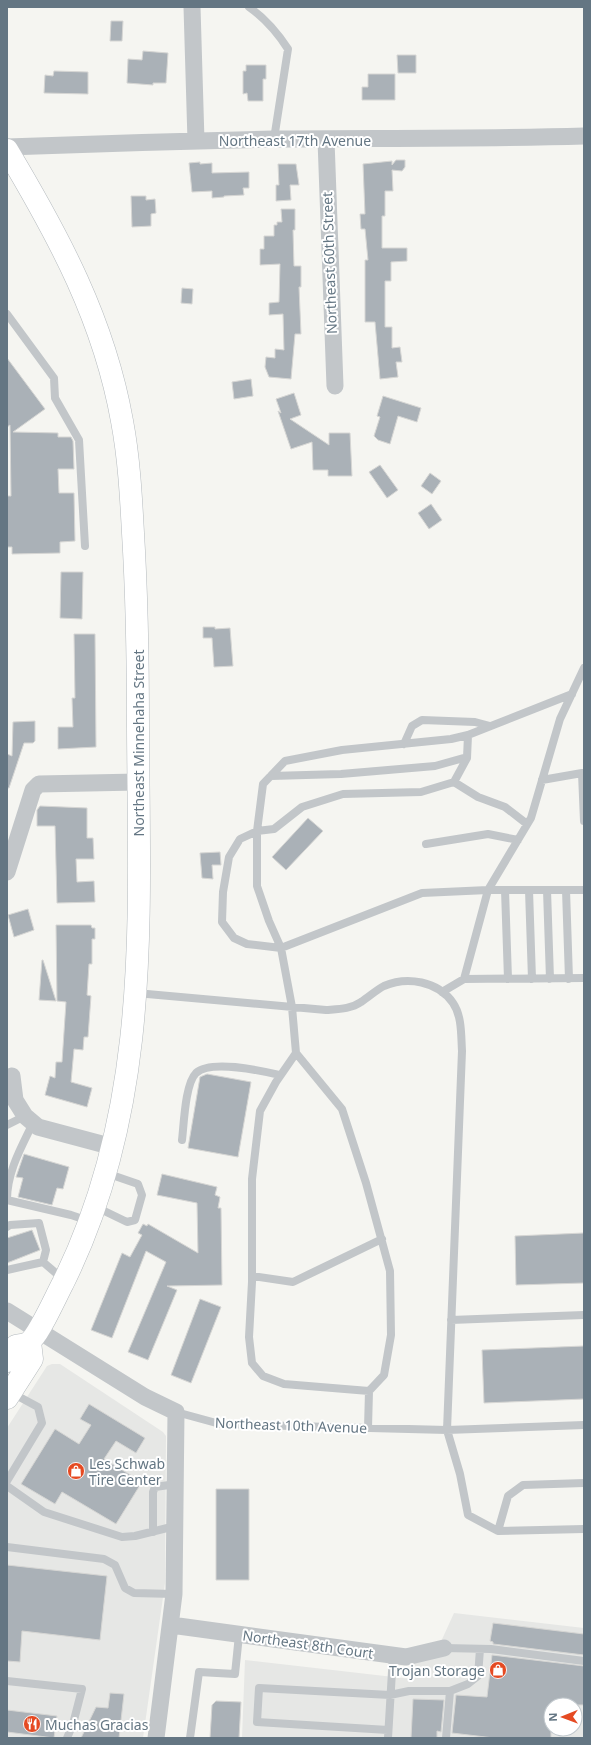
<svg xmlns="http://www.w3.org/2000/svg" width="591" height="1745" font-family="'Noto Sans',sans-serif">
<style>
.built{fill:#e6e7e5;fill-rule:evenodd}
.building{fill:#aab1b7;stroke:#d6d6d4}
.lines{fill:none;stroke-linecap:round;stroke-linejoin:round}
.secondary-casing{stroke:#b4babe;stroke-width:23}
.service{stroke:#c2c6c9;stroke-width:8}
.minor{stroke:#c2c6c9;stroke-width:17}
.secondary{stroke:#fff;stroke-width:22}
.labels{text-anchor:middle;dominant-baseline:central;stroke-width:4;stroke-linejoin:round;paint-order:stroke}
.street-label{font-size:14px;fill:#647683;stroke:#fff}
.poi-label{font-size:14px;fill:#647683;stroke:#fff;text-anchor:start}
</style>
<rect width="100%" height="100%" fill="#f5f5f1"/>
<path class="built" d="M52,1364H60L163,1432L166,1436L165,1583L143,1738H7V1428L47,1366Z
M454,1613L584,1628V1738H242L245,1660L411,1679L413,1655L438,1658L439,1646ZM551,1705H575V1729H551Z"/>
<path class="building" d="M111,21H123L122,41H110Z
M143,51L168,53L166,83H153V85L127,83L128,59L142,60Z
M397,55H416V73H398Z
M246,65H266V79H263V101H248L247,93L243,94V71H246Z
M54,71L88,72V94L44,93L45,75L53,76Z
M368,74H395V100H362V87H368Z
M396,160H405V167L402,171L392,170L393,191H385V216H382V248H407V261L391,262V281H385V327H392V348L400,347L402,362H396L398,377L380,379L375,322H365V260H368L365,229H361L360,214H365L363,164L392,161V165Z
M200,162V164L212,163V173L249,172V188H243L244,195L224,196V197L212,198V191L192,192L189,163Z
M278,164H296L299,185H290L291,200L276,201V185H279Z
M131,196H146V200L155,199L156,213L151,214V226L132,227Z
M281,209H295V230H293L294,266H301V287H299L301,334H295L291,379L269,377L265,367L266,357L275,358V349L284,350L283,314L269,315V303L279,302L280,264L260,265V249H264V236H274V225H277V222H282Z
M182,288L193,289L192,304L181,303Z
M7,358L45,409L13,432L58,433V437H71L73,441L74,469H58L59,493H74L75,541L60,542V553L12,554V547H7V496H11L10,425L7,427Z
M251,379L253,396L234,399L232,382Z
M294,393L301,415L290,419L329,445V433H350L352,476H328V470H313L312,442L291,449L278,411L281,413L276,399Z
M383,396L421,408L417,422L398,416L390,444L378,440L374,436L380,417L377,416Z
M380,465L398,490L387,498L369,472Z
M430,473L441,481L432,494L421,486Z
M431,504L442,520L429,529L418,513Z
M61,572H83L82,619L60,618Z
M203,627H215V629L230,628L233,666L214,667L212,638H203Z
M74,634H95L96,747L58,749V727H73L72,698H75Z
M35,721V741L33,743H24L9,788H7V754L12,756L13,722Z
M40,806L87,808V838H93L94,859H76L77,882L94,881L95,902L57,903L55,826H37V810Z
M308,818L323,831L286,870L272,857Z
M220,852L221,865H212L213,879L202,878L200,853Z
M28,909L34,930L14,937L8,915Z
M56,925H91L92,928H95V939H92V964H89L87,995L91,996L88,1037H84L83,1050L74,1049L71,1082L92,1088L87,1107L45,1095L50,1076L55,1078L56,1062H62L66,1002L57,1001Z
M42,960H43L56,1001L39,1000Z
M207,1074L251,1082L238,1157L188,1148L200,1077Z
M24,1154L69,1167L63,1189L57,1188L52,1205L18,1197L23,1178L16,1177Z
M162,1174L217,1187L215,1195L220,1197L218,1208H221L222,1285L167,1286L177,1290L148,1360L128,1352L166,1262L146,1251L112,1338L91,1330L122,1253L130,1257L142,1235L138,1233L143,1224L147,1226L148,1224L198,1253L197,1203L157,1195Z
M32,1230L40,1250L7,1263V1238Z
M584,1233V1283L516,1285L515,1236Z
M200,1299L221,1307L191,1383L171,1375Z
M584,1346V1399L484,1403L482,1350Z
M89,1404L145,1438L136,1453L116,1441L104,1459L142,1482L116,1524L62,1492L55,1504L21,1484L55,1429L79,1444L91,1425L80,1419Z
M216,1489H249V1580H216Z
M7,1565L107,1576L100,1640L22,1631L20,1662L7,1661Z
M493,1623L584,1634V1655L493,1644V1642L490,1641Z
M492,1655L584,1666V1705H551V1738H494L452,1733L456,1695L487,1697Z
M110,1693L124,1694L119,1738H81L96,1707L108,1708Z
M413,1699L444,1700L441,1732L437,1731V1738H411Z
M216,1701L241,1702L239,1738H210L212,1705Z
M7,1710L57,1716L54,1738L7,1732Z"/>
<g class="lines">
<g class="secondary-casing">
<path id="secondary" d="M7,150C59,237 104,320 122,421C129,458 131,496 133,533C137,598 138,663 138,728C139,920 151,1106 63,1283C56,1296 38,1337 28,1343C25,1345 20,1345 16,1346L7,1361
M7,1398L32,1359L30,1342"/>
</g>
<path class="service" d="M249,7C266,19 277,32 288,49L274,139
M7,314L54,378L55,398L79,440L85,546
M404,744L412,726L422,720L475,722L490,726
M584,773H582L584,821
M271,776L341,774L435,766L467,757
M542,780L582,773
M454,782L478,797L505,807L527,824
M426,844L488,834L518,840
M505,890L508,979
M529,890L532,979
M547,890L550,979
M566,890L569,979
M281,948L269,921L257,886V831L263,784L285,761L342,750L451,739L468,735L572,694
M281,948L247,944L234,938L222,922L223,892L229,857L240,839L257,831L274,829L302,807L343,794L421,792L454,782L467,758L468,735
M464,979L488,890H584
M442,992L464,979L584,978
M136,993L326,1010C338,1009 351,1009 361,1002C369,997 376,990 384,986C407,976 438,981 453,1003C462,1016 461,1035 462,1051L447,1430L460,1474L468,1515L498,1531L584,1529
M296,1053L342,1109L366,1183L390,1271L391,1335L384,1375L369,1391
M33,1123C21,1148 7,1172 7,1200L71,1215L89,1221
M7,1125L25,1116
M182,1140C184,1124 185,1084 196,1073C211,1059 262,1071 280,1075
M96,1207L127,1222L135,1220L142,1195L138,1184L106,1173
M7,1227L10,1225L39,1223L46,1250L43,1262
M43,1262L64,1280
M7,1270L43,1262
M252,1276L293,1282L382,1239
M451,1320L584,1315
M176,1412L220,1424L447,1430L584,1425
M368,1428L369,1391L284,1384L263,1376L252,1363L249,1337L252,1282V1179L260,1111L276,1082L296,1053L292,1007L281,948L422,893L488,890L531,818L560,719L584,668
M7,1481L42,1423L38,1407L12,1393
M7,1486L44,1512L122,1537L135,1536L175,1526
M498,1531L508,1496L523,1485L584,1483
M153,1532V1492L155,1487L176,1484
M7,1547L104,1559L115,1565L125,1588L134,1593L174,1594
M444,1648L491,1649L584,1661
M7,1681L82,1689L73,1724L67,1738
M388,1730L257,1722L259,1688L390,1695L409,1691H450
M190,1738L199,1672L235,1674L239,1635
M388,1738L393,1655
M446,1738L450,1691L468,1684L478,1676L480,1649"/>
<path class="minor" d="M192,7L196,141
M326,140L335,386
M7,147C96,144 184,141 273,139C376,138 480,139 584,136
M7,872L33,790L39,784L138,782
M12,1076L15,1100L25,1116L38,1127L113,1147
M7,1311L145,1397L176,1412L174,1594L156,1738
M171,1625L406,1657L444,1648"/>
<use href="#secondary" class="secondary"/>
</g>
<defs>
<g id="shop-disc" transform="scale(0.9)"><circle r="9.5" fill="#e54a22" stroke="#fff"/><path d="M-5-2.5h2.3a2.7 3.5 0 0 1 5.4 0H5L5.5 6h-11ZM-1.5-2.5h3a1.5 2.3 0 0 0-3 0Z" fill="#fff"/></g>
<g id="restaurant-disc" transform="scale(0.9)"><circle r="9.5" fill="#e54a22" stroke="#fff"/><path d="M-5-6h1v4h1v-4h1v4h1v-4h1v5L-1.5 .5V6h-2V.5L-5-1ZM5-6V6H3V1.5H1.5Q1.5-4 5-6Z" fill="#fff"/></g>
</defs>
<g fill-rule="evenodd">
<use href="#shop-disc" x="76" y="1471"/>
<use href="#shop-disc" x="498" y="1670"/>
<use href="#restaurant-disc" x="32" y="1724"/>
</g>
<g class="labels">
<g class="street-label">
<text x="295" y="140">Northeast 17th Avenue</text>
<text transform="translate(329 263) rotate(-92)">Northeast 60th Street</text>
<text transform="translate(138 743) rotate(-90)">Northeast Minnehaha Street</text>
<text transform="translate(291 1425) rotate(2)">Northeast 10th Avenue</text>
<text transform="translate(308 1644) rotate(8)">Northeast 8th Court</text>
</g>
<g class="poi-label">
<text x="89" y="1463">Les Schwab<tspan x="89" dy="16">Tire Center</tspan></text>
<text x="485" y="1670" text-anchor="end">Trojan Storage</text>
<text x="45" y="1724">Muchas Gracias</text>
</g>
</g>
<rect width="591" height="1745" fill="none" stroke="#647683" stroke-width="16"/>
<g transform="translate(563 1717) rotate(269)"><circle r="19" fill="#ffffff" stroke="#c1c8cd"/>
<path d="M0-3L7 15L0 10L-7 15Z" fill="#e54a22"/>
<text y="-6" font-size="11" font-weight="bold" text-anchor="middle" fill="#647683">N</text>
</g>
</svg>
